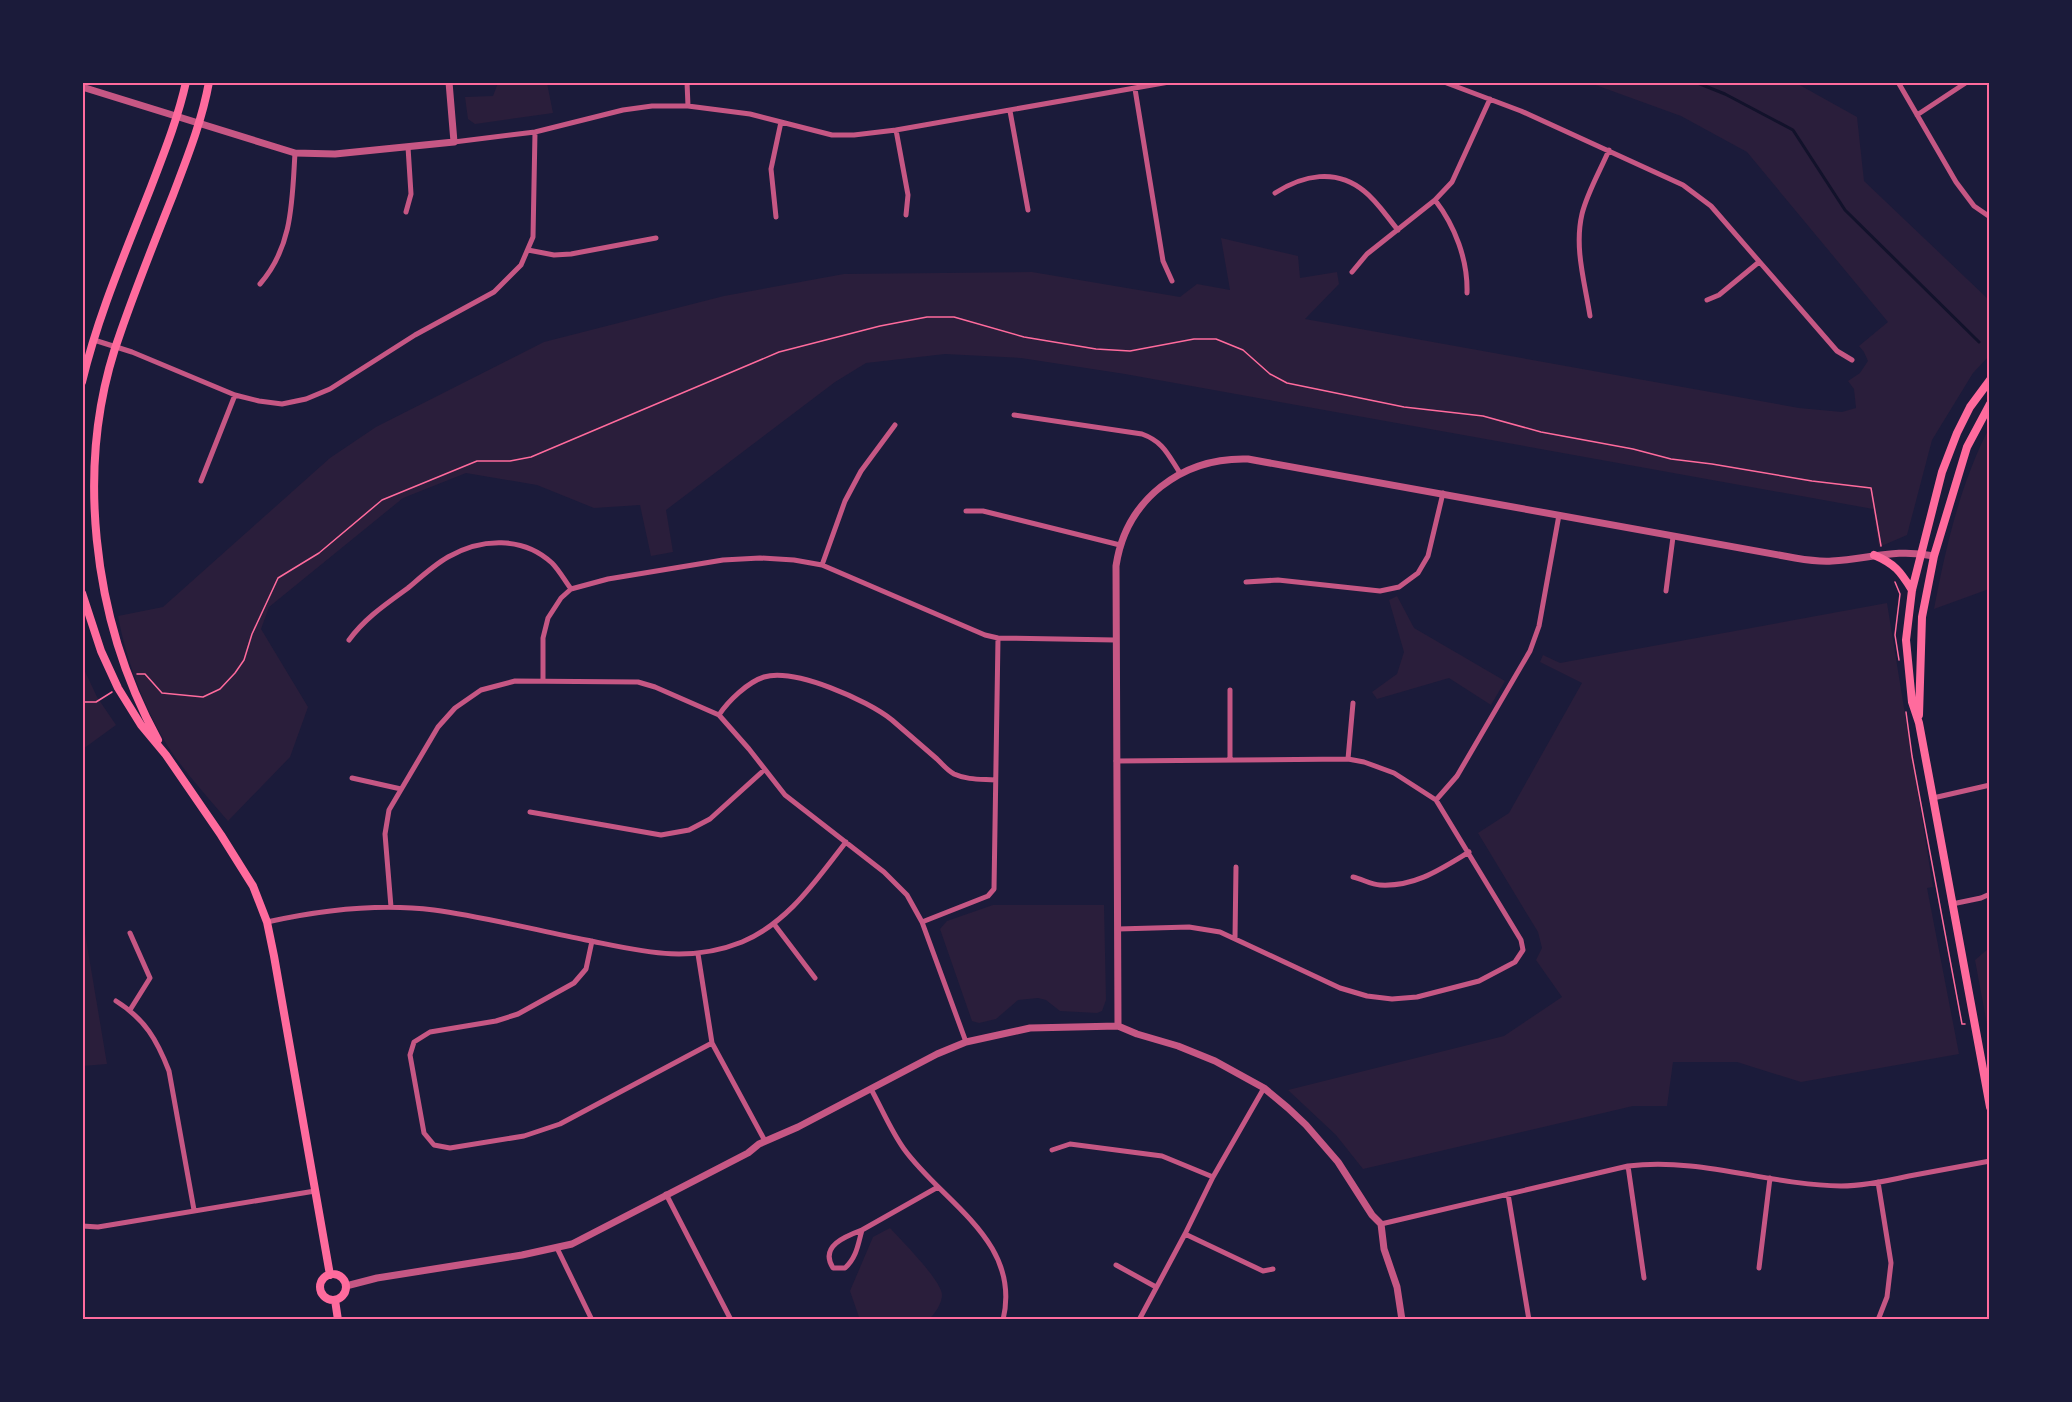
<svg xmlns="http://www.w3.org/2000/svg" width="2072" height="1402" font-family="'Alegreya Sans',sans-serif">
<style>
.green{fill:#2a1e3b}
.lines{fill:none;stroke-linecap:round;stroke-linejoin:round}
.stream{stroke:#12122b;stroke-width:3}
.path{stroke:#ff6b9d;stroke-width:1.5}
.minor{stroke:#c65784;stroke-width:5}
.tertiary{stroke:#c65784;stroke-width:7}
.secondary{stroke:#ff6b9d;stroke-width:8}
.neatline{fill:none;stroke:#ff6b9d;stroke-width:2}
</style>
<rect width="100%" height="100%" fill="#1b1b3a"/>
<path class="green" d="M498,83H547L553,113L475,124L468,119L465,97L493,96Z
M1590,83H1796L1857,117L1864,181L1989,300V356L1973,373L1932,440L1907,535L1879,547L1873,509L1125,374L1021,358L945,354L866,363L835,382L666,510L673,552L651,556L640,505L594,508L537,485L466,473L403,498L269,607L261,629L308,707L290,757L228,821C210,800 191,779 175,757C147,716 127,664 118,616L163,607L330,458L376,427L544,342L724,296L844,274L1032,272L1180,297L1197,284L1230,290L1221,238L1298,256L1300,278L1337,272L1339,284L1305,319L1799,408L1842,412L1856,408L1854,389L1848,381L1860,373L1868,361L1864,352L1859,346L1888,322L1747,152L1681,116Z
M1989,428V589L1934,609C1946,546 1960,485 1989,428Z
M1397,596L1414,628L1505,681L1491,705L1449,678L1377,699L1372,692L1397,674L1404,652L1389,600Z
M1887,603L1933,887L1927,888L1959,1054L1801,1082L1737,1062H1673L1667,1106H1633L1363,1169L1336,1135L1288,1090L1504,1036L1562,997L1536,960L1542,948L1538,932L1478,833L1509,813L1582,683L1540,662L1543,655L1560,663Z
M82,665L97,697L116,725L83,749Z
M993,905H1104L1106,1000L1102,1011L1097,1013L1060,1011L1046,1000L1038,998L1018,1000L996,1019L979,1023L972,1021L940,929L947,921Z
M82,921H83L107,1064L83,1066Z
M1989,948V1035L1975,960Z
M890,1228C901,1240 942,1281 942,1295C942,1303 935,1314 929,1319L860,1320L859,1317L850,1291L873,1237Z"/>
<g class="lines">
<path class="stream" d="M1695,82L1725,94L1793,130L1845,210L1979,342"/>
<path class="path" d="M1895,582L1900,594L1895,635L1899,660
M137,674H145L162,693L203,697L220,689L235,673L244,660L252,634L278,578L319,553L382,500L477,461H510L531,457L779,352L880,326L927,317H954L1024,337L1096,349L1130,351L1194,339H1216L1243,350L1270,374L1287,383L1404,407L1483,416L1541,432L1633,449L1671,459L1712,464L1812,481L1871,488L1881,546
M82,702H96L112,692
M1906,712L1912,756L1962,1024H1965"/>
<path class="minor" d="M687,82L688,106
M1444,82L1521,111L1683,185L1711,206L1837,351L1852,360
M1898,82L1956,182L1974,206L1990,217
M1135,89L1163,261L1172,281
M1010,111L1028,210
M1917,115L1967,82
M896,130L908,195L906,215
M454,142L535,132L623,110L652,106H688L750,114L832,135H854L896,130L1169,82
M1275,193C1303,175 1336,168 1364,191C1377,201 1387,217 1398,230
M1435,200C1455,226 1468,260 1467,293
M406,212L411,194L408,147
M776,217L771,169L781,122
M528,250L554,255L571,254L656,238
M1352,272L1367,254L1435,200L1452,182L1490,99
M260,284C293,246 292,201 295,153
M1707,300L1719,295L1759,262
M1590,316C1585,283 1574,248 1582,214C1587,193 1600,171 1609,150
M94,340L132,352L235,395L259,401L282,404L306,399L330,389L415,335L494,292L521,265L533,237L535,132
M1014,415L1142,434C1164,442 1168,455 1180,473
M201,481L235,395
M966,511H983L1120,545
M822,565L845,501L861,471L895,425
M1246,582L1278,580L1380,591L1399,587L1418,573L1428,556L1443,493
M1666,591L1673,537
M349,640C365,618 386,604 408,588C421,577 434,565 448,557C481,538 523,536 552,563C559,570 565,581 571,589
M543,681V638L548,618L561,598L571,589L608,579L723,560L760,558L794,560L822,565L985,635L998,638L1115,640
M1230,690V760
M719,715C728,701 748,682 764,677C795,668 867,700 892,720C907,733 922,746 937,759C942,764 948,771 954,774C967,780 981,779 995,780
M1348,759L1353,703
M1116,761L1348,759L1364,762L1394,773L1436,800L1521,940L1523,950L1515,962L1479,981L1417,997L1392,999L1367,996L1340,988L1220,932L1189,927L1118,929
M352,778L401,789
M1933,798L1990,785
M1436,800L1457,776L1530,651L1539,626L1559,515
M530,812L661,835L689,830L710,819L764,770
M1353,877C1362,879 1372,885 1380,885C1415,887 1441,869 1469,852
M1952,904L1981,898L1990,894
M391,907L385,834L389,810L438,727L455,708L481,690L515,681L638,682L655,687L719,715L749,749L785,795L884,872L907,895L922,922L966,1042
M267,922C321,910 379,903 434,910C485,917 536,930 586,940C641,951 687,964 742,942C789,922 816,880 846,842
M922,922L988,896L994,889L998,638
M774,924L815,978
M130,933L150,978L130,1010
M1235,938L1236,867
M592,941L586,969L574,983L518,1014L496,1021L430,1032L414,1042L410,1055L424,1133L434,1145L450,1148L524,1136L560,1124L712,1043
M698,954L712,1043L765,1141
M116,1001C145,1019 157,1040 169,1071L194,1210
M871,1089C882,1109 891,1131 904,1149C943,1203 1022,1241 1003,1320
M1052,1150L1070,1144L1162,1156L1213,1177
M1628,1166L1644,1278
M666,1194L731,1320
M1508,1194L1529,1320
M1381,1224L1628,1166C1701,1157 1769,1185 1841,1186C1864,1186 1887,1181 1909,1176C1936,1171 1963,1166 1990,1161
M82,1226L98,1227L315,1191
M862,1230C858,1244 857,1257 845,1268H833C819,1246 846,1236 862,1230Z
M862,1230L938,1187
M1185,1234L1263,1271L1273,1269
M557,1248L592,1320
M1116,1265L1156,1287
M1759,1268L1770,1178
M1139,1320L1185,1234L1213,1177L1264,1088
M1878,1320L1887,1297L1891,1263L1878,1182"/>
<path class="tertiary" d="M82,87L295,153L335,154L454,142L449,82
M1118,1026L1116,566C1126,499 1182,457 1248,459L1795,558C1807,560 1819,562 1832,561C1869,559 1896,548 1934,556
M346,1286L377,1278L522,1255L572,1244L748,1153L759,1144L798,1127L937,1054L966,1042L1030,1028L1118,1026L1137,1034L1178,1046L1215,1061L1264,1088L1288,1108L1306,1125L1338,1162L1372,1215L1381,1224L1384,1249L1397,1287L1402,1320"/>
<path class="secondary" d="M1990,380L1970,407L1957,433L1942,472L1912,590L1906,640L1912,702L1919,723L1933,798L1990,1107
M82,382C98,315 126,251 151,187C164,153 178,118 186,82
M1874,555C1895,564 1900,571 1912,590
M82,593L101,651L118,688L141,725L166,755L221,835L253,886L267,922L274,956L330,1275
M1919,715L1922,617L1934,556L1967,447L1990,404
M158,740C92,620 73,461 121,331C137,285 155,240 173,195C187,158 202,121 209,82
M320 1287a13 13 0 1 1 26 0a13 13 0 1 1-26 0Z
M335,1300L338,1320"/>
</g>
<rect width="2072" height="1402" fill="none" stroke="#1b1b3a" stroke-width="168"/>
<rect x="84" y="84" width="1904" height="1234" class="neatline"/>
</svg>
